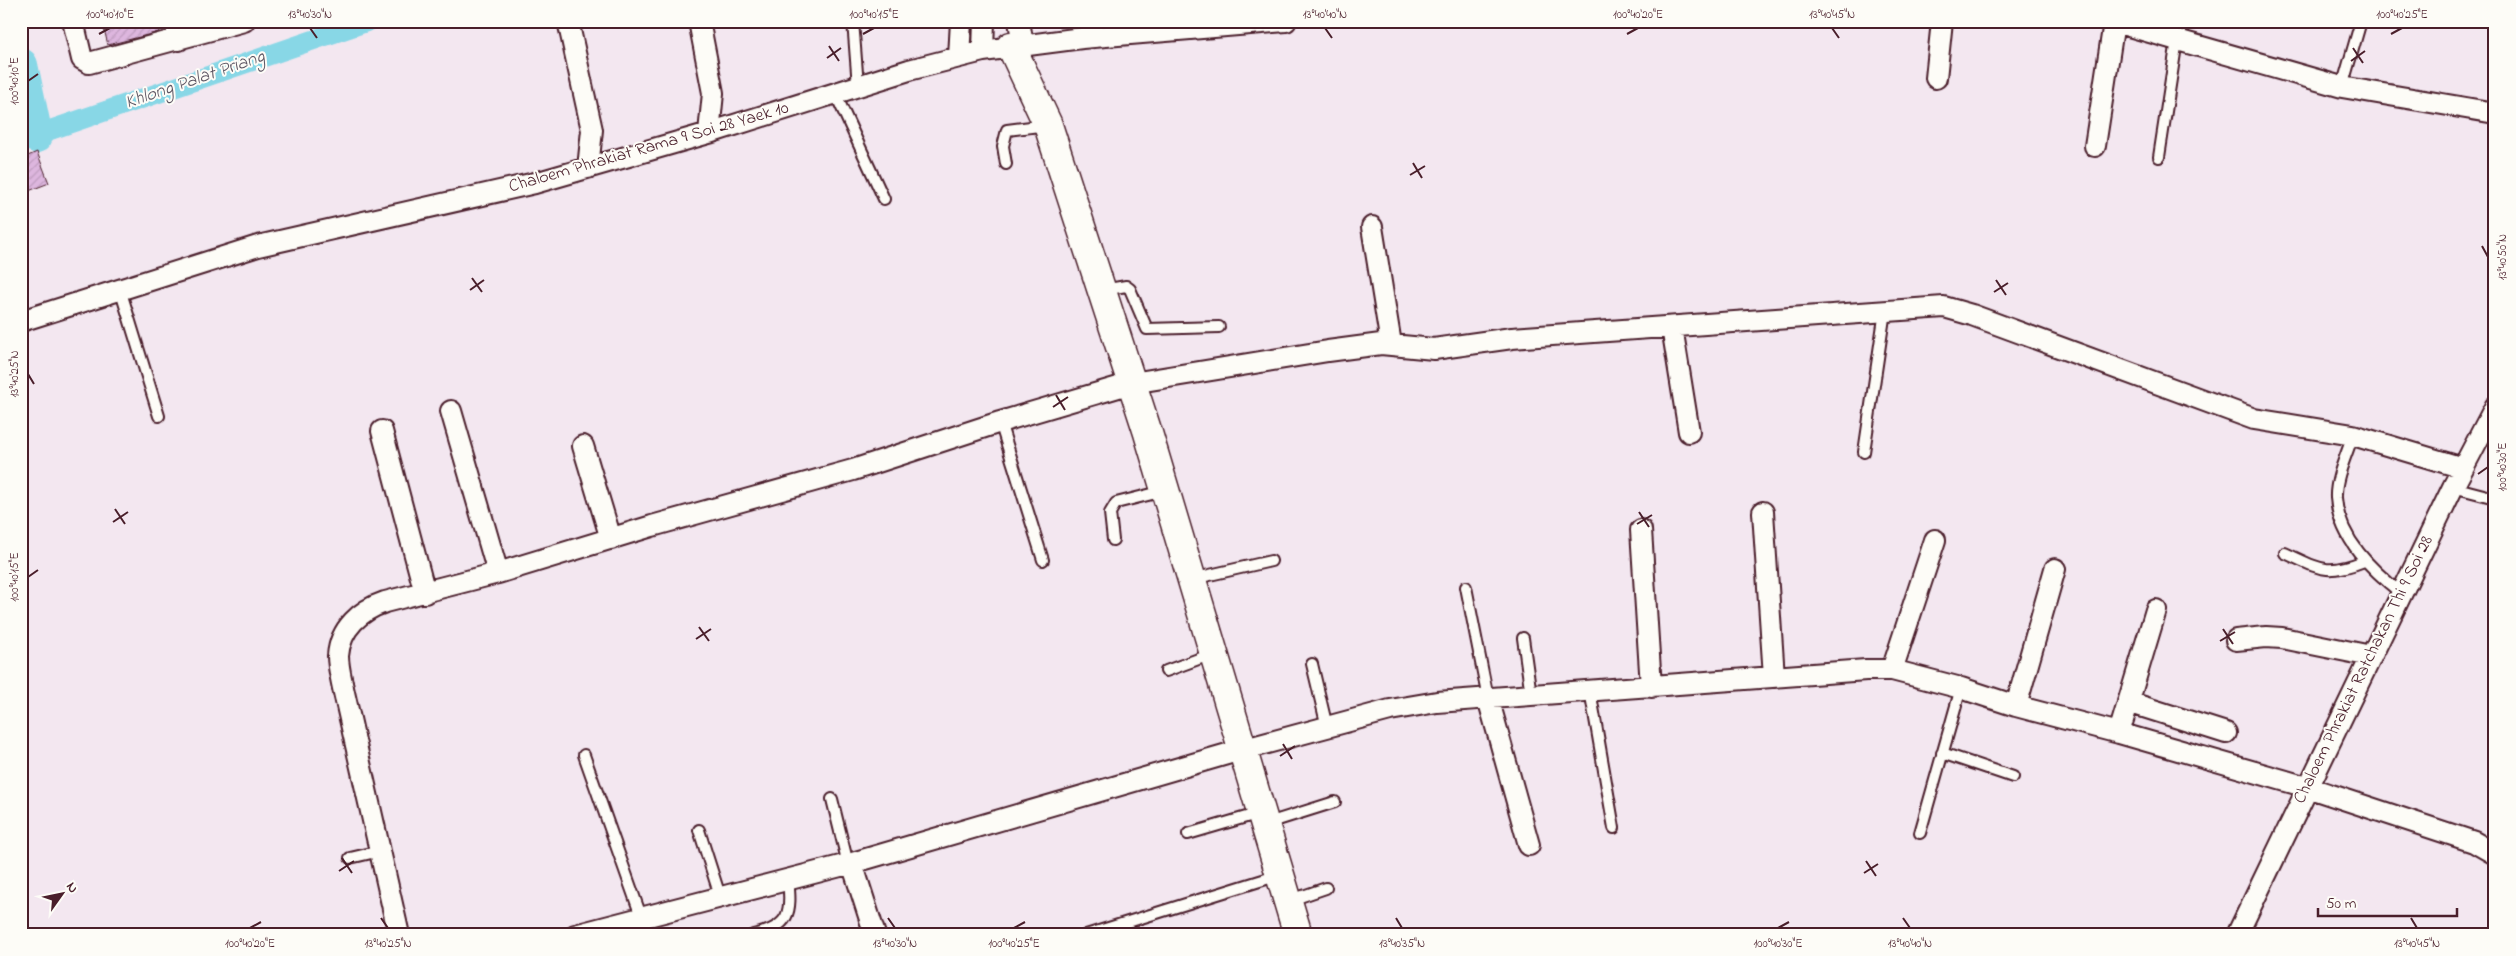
<svg xmlns="http://www.w3.org/2000/svg" width="2516" height="956" font-family="'Indie Flower',sans-serif">
<style>
.lines{fill:none;stroke-linecap:round;stroke-linejoin:round}
.canal{stroke:#88d7e6;stroke-width:20}
.river{stroke:#88d7e6;stroke-width:34}
.building{fill:url(#building-hatch);stroke:#4a1f2b}
.lane-casing{stroke:#4a1f2b;stroke-width:14}
.street-casing{stroke:#4a1f2b;stroke-width:24}
.secondary-casing{stroke:#4a1f2b;stroke-width:31}
.lane{stroke:#fdfcf7;stroke-width:10}
.street{stroke:#fdfcf7;stroke-width:20}
.secondary{stroke:#fdfcf7;stroke-width:28}
.ticks{fill:none;stroke:#4a1f2b;stroke-width:2}
.labels{text-anchor:middle;dominant-baseline:central;stroke-width:4;stroke-linejoin:round;paint-order:stroke}
.street-label{font-size:18px;fill:#4a1f2b;stroke:#fdfcf7}
.water-label{font-size:19px;font-style:italic;fill:#5d5663;stroke:#fdfcf7}
.neatline{fill:none;stroke:#4a1f2b;stroke-width:2}
.ticks-label{font-size:12px;text-anchor:middle;fill:#4a1f2b}
</style>
<defs>
<pattern id="building-hatch" width="6" height="6" patternUnits="userSpaceOnUse" patternTransform="scale(1.25)"><rect width="6" height="6" fill="#ddb6de"/><path d="M-1 1l2-2M0 6l6-6M5 7l2-2" fill="none" stroke="#bf9cbf"/></pattern>
</defs>
<rect width="100%" height="100%" fill="#f3e7f0"/>
<filter id="ink" filterUnits="userSpaceOnUse"><feTurbulence type="fractalNoise" baseFrequency=".02" numOctaves="2"/><feDisplacementMap in="SourceGraphic" scale="10" xChannelSelector="R" yChannelSelector="G"/><feConvolveMatrix kernelMatrix="1 2 1 2 8 2 1 2 1" color-interpolation-filters="sRGB"/></filter>
<g filter="url(#ink)">
<g class="lines">
<path class="canal" d="M21,140L369,21"/>
<path class="river" d="M21,65L36,136"/>
</g>
<path class="building" d="M102,21H156L159,32L108,45Z
M37,152L49,183L21,194V159Z"/>
<g class="lines">
<g class="lane-casing">
<path id="lane" d="M853,21L858,86
M1096,21V37
M2342,87L2361,21
M835,93L884,199
M2159,157L2177,40
M1006,164L1003,146L1007,130L1047,125
M120,289L159,416
M1103,290L1126,286L1130,289L1147,329L1219,327
M1000,422L1043,560
M2353,435C2347,454 2335,478 2336,498C2339,539 2372,570 2402,594
M1864,452L1885,311
M2453,487L2495,498
M1113,540L1110,513L1116,503L1164,491
M2285,553C2320,569 2326,576 2364,561
M1192,579L1271,561
M1466,587L1488,698
M1523,638L1531,695
M1312,664L1327,727
M1166,671L1212,654
M1590,690L1614,828
M1942,753L2013,777
M584,755L641,916
M832,799L848,864
M1265,824L1335,802
M699,830L720,896
M1920,833L1961,688
M1188,834L1260,813
M350,858L380,851
M1288,901L1326,888
M753,935C790,927 792,913 788,879
M1086,935L1279,875"/>
</g>
<g class="street-casing">
<path id="street" d="M73,21L82,59L89,63L244,21
M175,21L179,40
M568,21L592,130L588,168
M699,21L713,93L709,133
M1019,21L1023,45
M2111,21L2342,87L2495,113
M983,51L984,21
M959,57L961,21
M1936,78L1942,21
M2095,146L2114,22
M1372,227L1391,344
M21,321L258,246L535,183L709,133L909,70L983,51L1082,38L1286,21
M1672,327L1689,432
M451,411L498,573
M382,431L425,593
M583,446L611,539
M1763,512L1774,677
M1641,530L1651,687
M2236,640L2266,637L2282,638L2371,656
M1892,670L1935,540
M1488,698L1529,845
M2128,702L2226,733
M2016,706L2055,569
M2119,733L2156,610
M852,863L875,935
M399,935L343,688C341,678 338,666 338,656C340,628 361,610 385,602L498,573L652,526L853,470L1000,422L1132,383L1328,351L1381,344L1434,349L1512,338L1944,307L1972,315L2254,419L2353,435L2463,468
M575,935L852,863L1241,750L1390,710L1437,702L1866,670H1892L1961,688L2016,706L2119,733L2307,787L2474,842L2495,854
M2237,935L2453,487L2495,407"/>
</g>
<g class="secondary-casing">
<path id="secondary" d="M1011,46L1048,125L1148,433L1298,935"/>
</g>
<use href="#lane" class="lane"/>
<use href="#street" class="street"/>
<use href="#secondary" class="secondary"/>
</g>
</g>
<path class="ticks" d="M310,28L317,38M1325,28L1332,38M1832,28L1839,38M99,34L110,28M863,34L874,28M1627,34L1638,28M2391,34L2402,28M829,46L839,61M2353,48L2363,63M827,58L841,48M2351,61L2365,51M28,81L38,74M1413,163L1422,178M1410,175L1425,166M2482,246L2488,257M472,278L482,292M1996,280L2006,295M470,290L484,280M1994,292L2008,283M28,374L34,384M1056,395L1065,410M1053,407L1068,397M2478,474L2488,467M115,509L125,524M1639,512L1649,527M113,522L128,512M1637,524L1652,515M28,577L38,570M699,627L709,641M2223,629L2233,644M696,639L711,629M2220,641L2235,632M1283,744L1292,759M1280,756L1295,746M342,858L352,873M1866,861L1876,876M339,871L354,861M1864,873L1878,864M381,918L388,928M888,918L895,928M1396,918L1402,928M1903,918L1910,928M2411,918L2417,928M250,928L261,922M1014,928L1025,922M1778,928L1789,922"/>
<g class="labels">
<g class="street-label">
<text transform="translate(649 148) rotate(-16)">Chaloem Phrakiat Rama 9 Soi 28 Yaek 10</text>
<text transform="translate(2364 670) rotate(-64)">Chaloem Phrakiat Ratchakan Thi 9 Soi 28</text>
</g>
<g class="water-label">
<text transform="translate(195 80) rotate(-19)">Khlong Palat Priang</text>
</g>
</g>
<rect width="2516" height="956" fill="none" stroke="#fdfcf7" stroke-width="55"/>
<g transform="translate(62 894) rotate(57)" stroke="#fdfcf7" stroke-width="4" paint-order="stroke">
<path d="M0-4L9 19L0 12L-9 19Z" fill="#4a1f2b"/>
<text y="-8" font-size="14" font-weight="bold" text-anchor="middle" fill="#4a1f2b">N</text>
</g>
<path d="M2318 908v8h139v-8" fill="none" stroke="#4a1f2b" stroke-width="2.5"/>
<text x="2326" y="908" font-size="15" fill="#4a1f2b" stroke="#fdfcf7" stroke-width="4" paint-order="stroke">50 m</text>
<rect x="28" y="28" width="2460" height="900" class="neatline"/>
<g class="ticks-label">
<text x="110" y="18">100°40'10"E</text>
<text x="310" y="18">13°40'30"N</text>
<text x="874" y="18">100°40'15"E</text>
<text x="1325" y="18">13°40'40"N</text>
<text x="1638" y="18">100°40'20"E</text>
<text x="1832" y="18">13°40'45"N</text>
<text x="2402" y="18">100°40'25"E</text>
<text transform="translate(14 81) rotate(-90)" y="4">100°40'10"E</text>
<text transform="translate(2502 257) rotate(-90)" y="4">13°40'50"N</text>
<text transform="translate(14 374) rotate(-90)" y="4">13°40'25"N</text>
<text transform="translate(2502 467) rotate(-90)" y="4">100°40'30"E</text>
<text transform="translate(14 577) rotate(-90)" y="4">100°40'15"E</text>
<text x="250" y="947">100°40'20"E</text>
<text x="388" y="947">13°40'25"N</text>
<text x="895" y="947">13°40'30"N</text>
<text x="1014" y="947">100°40'25"E</text>
<text x="1402" y="947">13°40'35"N</text>
<text x="1778" y="947">100°40'30"E</text>
<text x="1910" y="947">13°40'40"N</text>
<text x="2417" y="947">13°40'45"N</text>
</g>
</svg>
